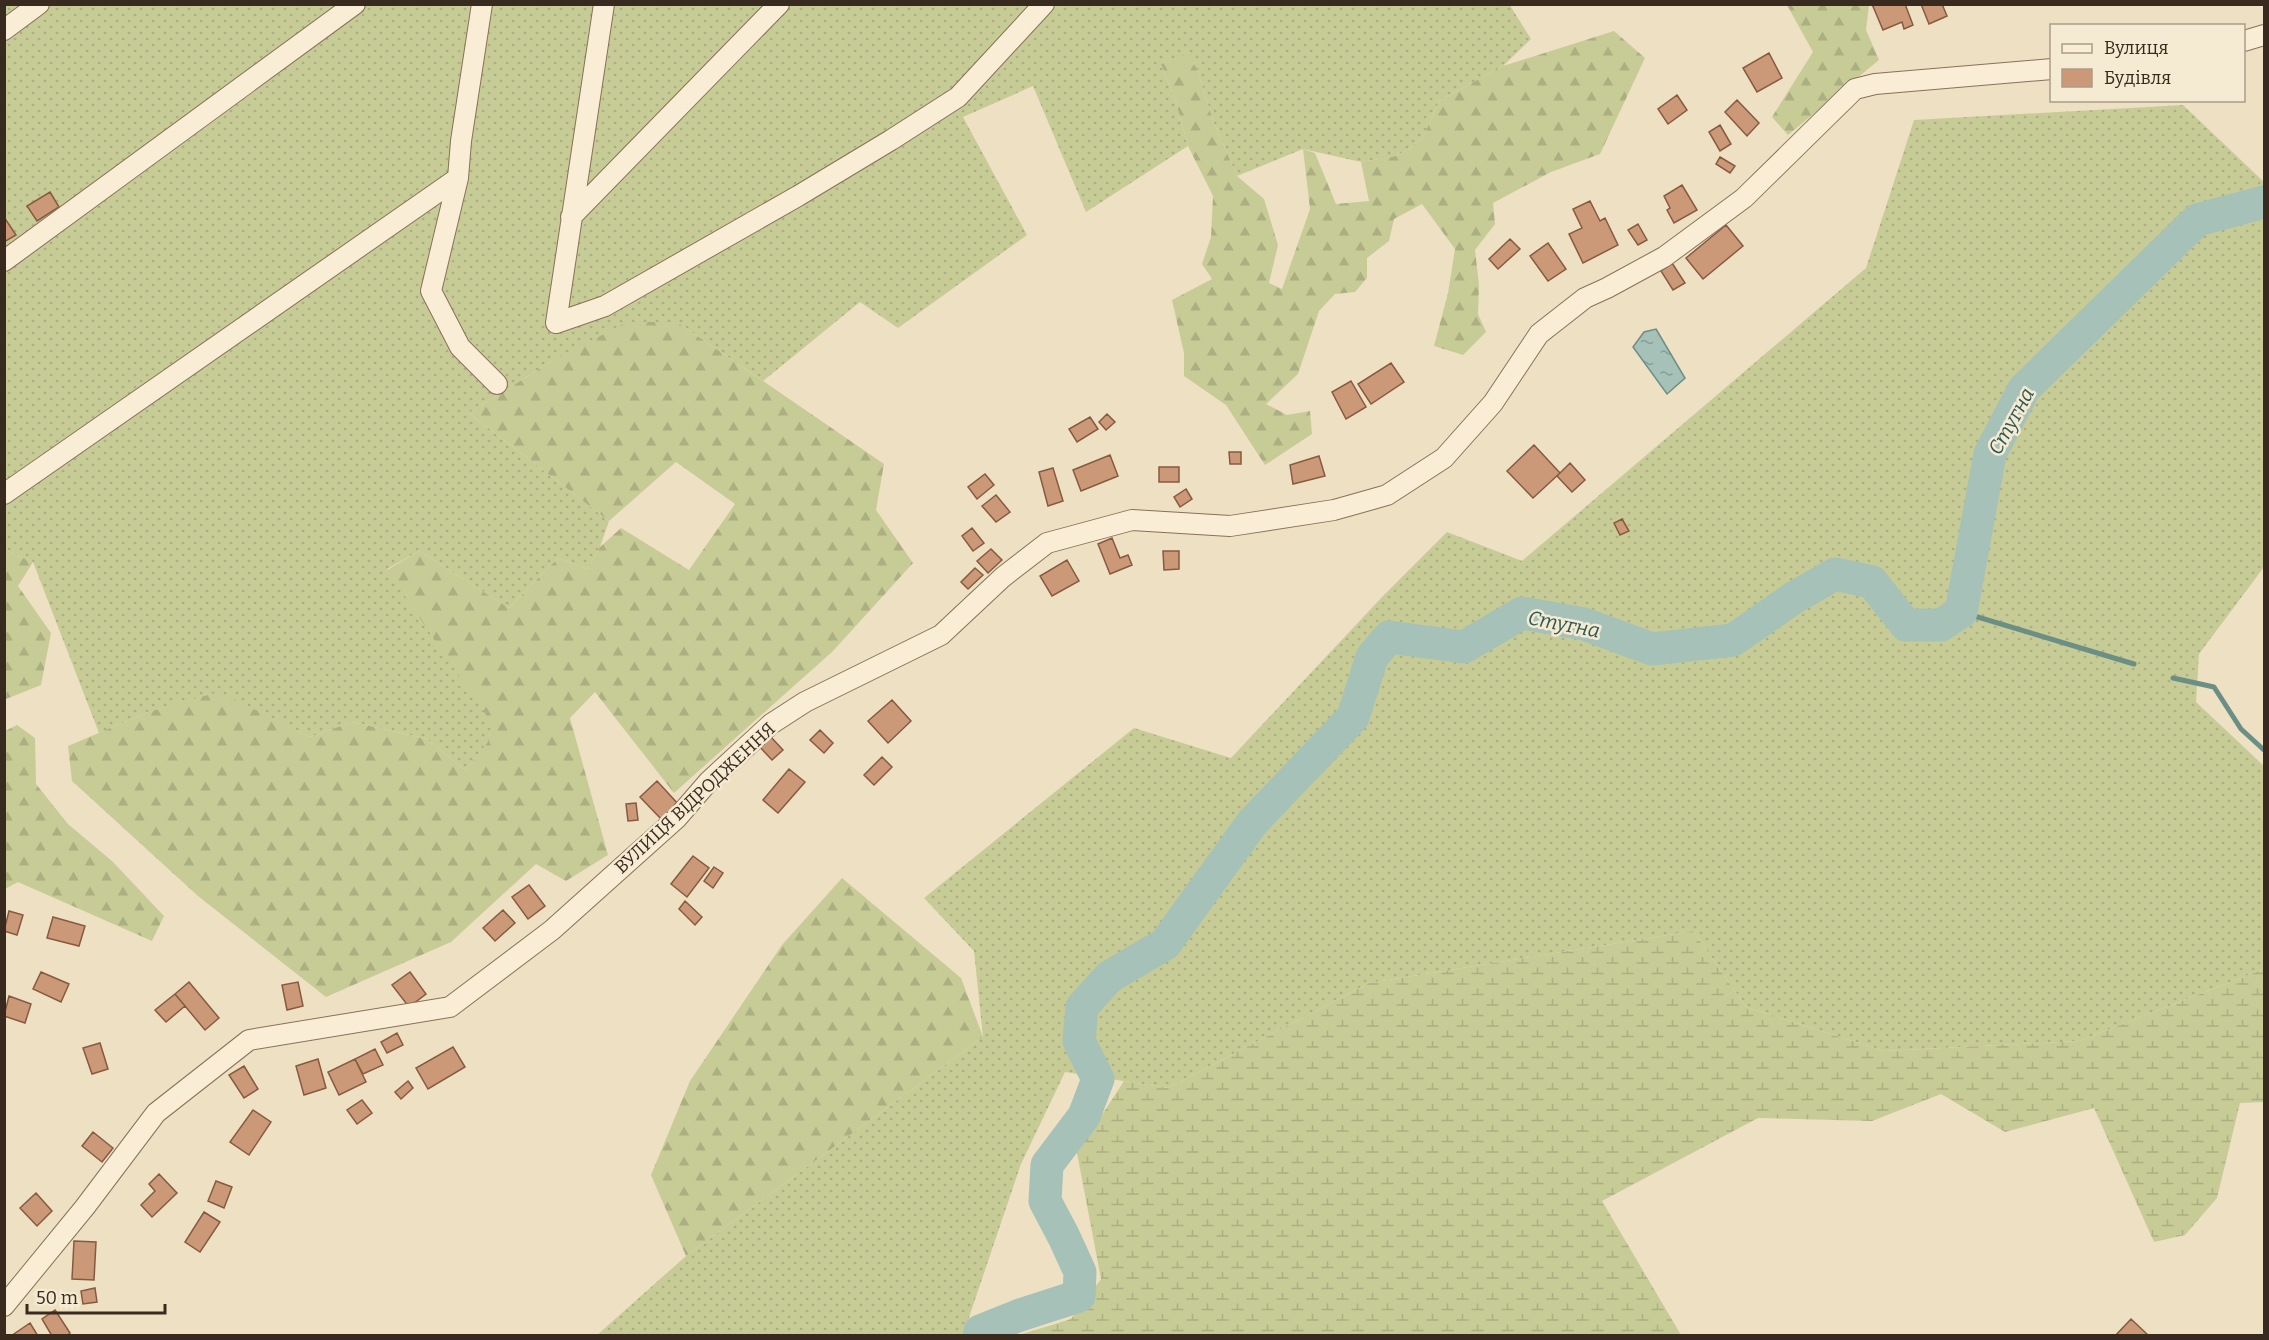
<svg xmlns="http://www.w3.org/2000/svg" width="2269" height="1340" font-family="Bitter,serif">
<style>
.grass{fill:url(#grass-dots)}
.forest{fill:url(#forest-firs)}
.wetland{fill:url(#wetland-marsh)}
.water{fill:url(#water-ripples);stroke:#6c8f85;stroke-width:1.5}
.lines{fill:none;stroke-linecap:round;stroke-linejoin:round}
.stream{stroke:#6c8f85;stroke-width:5}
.river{stroke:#a5c1b8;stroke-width:33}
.building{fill:#cc9978;stroke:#875a3f;stroke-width:1.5}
.minor-casing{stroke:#887159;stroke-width:22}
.minor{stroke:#f9edd6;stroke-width:20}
.labels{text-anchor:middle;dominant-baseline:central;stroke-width:5;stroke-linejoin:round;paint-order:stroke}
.street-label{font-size:18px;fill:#382a1e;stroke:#f5ead2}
.water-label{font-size:20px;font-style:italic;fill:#2d5854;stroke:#f5ead2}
</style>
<defs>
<pattern id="grass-dots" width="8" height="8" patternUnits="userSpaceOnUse" patternTransform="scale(1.5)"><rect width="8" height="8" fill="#c7cc96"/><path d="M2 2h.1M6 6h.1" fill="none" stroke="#acaf81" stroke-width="1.8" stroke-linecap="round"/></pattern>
<pattern id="forest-firs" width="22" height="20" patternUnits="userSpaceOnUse" patternTransform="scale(1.5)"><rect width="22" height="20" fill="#c7cc96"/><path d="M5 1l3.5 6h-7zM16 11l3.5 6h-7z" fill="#acaf81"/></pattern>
<pattern id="wetland-marsh" width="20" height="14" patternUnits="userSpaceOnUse" patternTransform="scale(1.5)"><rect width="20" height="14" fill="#c7cc96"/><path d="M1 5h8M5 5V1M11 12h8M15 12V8" fill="none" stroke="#acaf81"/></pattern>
<pattern id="water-ripples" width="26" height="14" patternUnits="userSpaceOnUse" patternTransform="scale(1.5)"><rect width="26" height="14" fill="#a5c1b8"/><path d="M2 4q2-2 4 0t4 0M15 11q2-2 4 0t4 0" fill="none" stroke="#879d95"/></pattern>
</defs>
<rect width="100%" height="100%" fill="#eee0c2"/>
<path class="grass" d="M1509,4L1531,39L1503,66L1440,100L1423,137L1408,150L1392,157L1361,162L1303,149L1237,176L1214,123L1196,67L1186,55L1161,64L1176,102L1188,146L1086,212L1033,86L963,117L1027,235L898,328L860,302L763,381L677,322L550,362L469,413L609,521L600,547L587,569L558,558L509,608L419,551L387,569L498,731L465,770L427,739L352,722L310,737L219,693L148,712L99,733L33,562L5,550L4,5Z
M2183,105L2264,182V567L2199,654L2196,702L2264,766V969L2079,1041L1884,1051L1746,1007L1693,931L1369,983L1168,1088L1065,1072L1021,1164L963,1335L596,1336L686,1256L983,1037L974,951L924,898L1134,728L1231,758L1383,596L1447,532L1522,561L1866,268L1914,120Z"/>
<path class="forest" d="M1787,5H1869L1866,30L1879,60L1788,135L1772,117L1813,52Z
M1614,31L1645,58L1600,154L1551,172L1493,203L1495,224L1475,250L1479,285L1478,314L1486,332L1463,355L1434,346L1448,293L1455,249L1422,204L1394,219L1389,241L1367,258V278L1355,292L1335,294L1319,311L1298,374L1266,404L1287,415L1310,411L1312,434L1265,465L1226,405L1184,376V353L1172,300L1212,279L1202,264L1211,237L1213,196L1188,146L1176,102L1161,64L1186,54L1196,67L1214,123L1237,176L1264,199L1278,245L1269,283L1282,289L1310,209L1303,149L1315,153L1336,204L1369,201L1361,162L1392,157L1408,150L1423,137L1440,100L1503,66Z
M627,322H677L884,464L876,510L913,563L833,651L674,793L595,692L570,718L608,855L566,881L536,864L451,942L326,997L198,896L72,781L68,746L148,712L219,692L310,737L352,722L427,739L465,770L497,731L387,570L419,551L509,608L558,558L587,569L600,547L621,528L689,570L735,504L676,462L609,521L469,413L550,362Z
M5,550L33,562L18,586L51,633L41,685L6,699Z
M17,725L35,738L36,784L68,824L113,862L164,916L152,941L18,882L5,889V731Z
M842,878L961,978L983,1037L686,1256L651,1175L690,1081L782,945Z"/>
<path class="wetland" d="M1693,931L1746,1007L1884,1051L2079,1041L2264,969V1102L2240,1103L2217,1198L2185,1235L2154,1242L2094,1108L2005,1132L1941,1094L1872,1121L1758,1118L1602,1201L1681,1335H1019L1071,1319L1101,1279L1077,1153L1124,1081L1168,1088L1369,983Z"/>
<path class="water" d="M1656,329L1685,378L1667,394L1633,347L1644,332Z"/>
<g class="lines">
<path class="stream" d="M1961,612L2134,664
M2173,678L2214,687L2241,729L2264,750"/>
<path class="river" d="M979,1336L980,1331L1020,1315L1079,1296L1080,1272L1064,1237L1045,1201L1047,1165L1084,1116L1098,1079L1079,1041L1082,1007L1109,977L1165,944L1252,823L1353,717L1372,657L1389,637L1464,647L1522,613L1584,624L1652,649L1733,640L1795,597L1835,574L1872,582L1906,625H1941L1961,612L1990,454L2024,389L2197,220L2264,202"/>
</g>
<path class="building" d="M1872,4H1905L1913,25L1904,29L1902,22L1883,30Z
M1921,4H1942L1947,16L1929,24Z
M1769,53L1782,78L1757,92L1743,68Z
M1677,95L1687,110L1668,124L1658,109Z
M1737,100L1759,123L1747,136L1725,112Z
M1720,125L1731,144L1720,151L1709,132Z
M1720,157L1735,166L1730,173L1716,164Z
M1682,185L1697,210L1674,223L1667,210L1670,208L1664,196Z
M50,192L59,207L37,221L27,206Z
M1590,201L1600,221L1605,218L1618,245L1583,263L1569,234L1582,228L1573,209Z
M6,220L16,235L4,242V221Z
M1638,224L1647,240L1638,245L1628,230Z
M1726,225L1743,246L1703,279L1686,258Z
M1510,239L1520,249L1498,269L1489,259Z
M1548,243L1566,269L1548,281L1530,256Z
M1672,263L1685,283L1673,290L1661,271Z
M1391,363L1404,382L1371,404L1358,384Z
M1351,381L1366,407L1346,419L1332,392Z
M1107,414L1115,422L1106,430L1099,422Z
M1090,417L1098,429L1077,442L1069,429Z
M1534,445L1560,473L1533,498L1507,471Z
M1229,452H1241V464H1230Z
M1110,455L1118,476L1081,491L1073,470Z
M1319,456L1325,476L1293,484L1290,465Z
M1570,463L1585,480L1572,492L1557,476Z
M1159,467H1179V482H1159Z
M1053,468L1063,501L1048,506L1039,472Z
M985,474L994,485L977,499L968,487Z
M1186,489L1192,499L1180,507L1174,497Z
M996,495L1010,512L996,522L982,506Z
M1622,519L1629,531L1620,535L1614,523Z
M972,528L984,543L973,551L962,536Z
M1112,538L1120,558L1128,555L1132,565L1110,574L1098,544Z
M991,549L1002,560L988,573L977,561Z
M1163,551H1179V569L1164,570Z
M1067,560L1079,581L1052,596L1040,576Z
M975,568L983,575L968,589L961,582Z
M892,700L911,721L888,743L868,721Z
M820,730L833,743L824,753L810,740Z
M769,735L783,750L772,760L758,745Z
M882,757L892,767L874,785L864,775Z
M789,769L805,782L778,813L763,800Z
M657,781L679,805L662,820L640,797Z
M636,803L638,820L628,821L626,804Z
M693,856L709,868L687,897L671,884Z
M714,867L723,873L713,888L704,881Z
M529,885L545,906L528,919L512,897Z
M685,901L702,917L695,925L679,909Z
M503,910L515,923L495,941L483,928Z
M9,911L23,915L17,935L4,931Z
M53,917L85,926L79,946L47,938Z
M41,972L69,984L61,1002L33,989Z
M410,972L426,994L409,1007L392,985Z
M189,982L219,1018L205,1030L175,994Z
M298,982L303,1006L287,1010L282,985Z
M175,994L185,1006L166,1022L155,1010Z
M9,996L31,1004L25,1023L4,1016Z
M397,1033L403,1045L387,1053L381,1042Z
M100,1043L108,1069L92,1074L83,1048Z
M453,1047L465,1067L428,1089L416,1068Z
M375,1049L383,1065L363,1074L355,1059Z
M318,1059L326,1088L304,1095L296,1066Z
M355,1059L366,1082L339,1095L328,1072Z
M244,1066L258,1089L244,1098L229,1075Z
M408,1081L413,1088L401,1099L395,1092Z
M362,1100L372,1113L357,1124L347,1110Z
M253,1110L271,1122L249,1155L230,1142Z
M93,1132L113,1148L102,1162L82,1146Z
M159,1174L177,1193L152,1217L141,1205L155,1191L149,1184Z
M216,1181L232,1187L224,1208L208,1201Z
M36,1193L52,1211L37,1226L20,1208Z
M204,1212L220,1222L200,1252L185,1242Z
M74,1241L96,1242L94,1280L72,1279Z
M95,1288L97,1302L83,1304L81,1291Z
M55,1310L70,1333L67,1336H52L42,1319Z
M2131,1319L2148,1335L2115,1336Z
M30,1323L38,1336H11Z"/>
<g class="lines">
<g class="minor-casing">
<path id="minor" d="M482,4L461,141L458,178L431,291L460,347L497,384
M604,4L556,323L605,306L798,196L891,140L958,97L1044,4
M4,30L39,4
M2244,41L2264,35
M571,217L779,4
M4,261L355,4
M4,494L458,178
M4,1306L85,1207L156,1113L249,1040L450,1007L552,930L677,818L709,781L771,724L805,702L941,635L1003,577L1047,543L1132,520L1230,526L1334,510L1387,495L1444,458L1493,403L1539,334L1585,298L1607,288L1664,257L1744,198L1855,89L1875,84L2052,69"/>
</g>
<use href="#minor" class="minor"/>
</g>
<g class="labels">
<g class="street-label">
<text transform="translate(695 798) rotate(-43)">ВУЛИЦЯ ВІДРОДЖЕННЯ</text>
</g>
<g class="water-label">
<text transform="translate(2011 421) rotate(-61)">Стугна</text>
<text transform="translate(1564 624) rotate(11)">Стугна</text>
</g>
</g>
<rect width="2269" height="1340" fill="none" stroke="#382a1e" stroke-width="12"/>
<rect x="2050" y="24" width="195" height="78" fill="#f5ead2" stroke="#a99d8a" stroke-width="1.5"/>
<rect x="2062" y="44" width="30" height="9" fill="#f9edd6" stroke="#a99d8a" stroke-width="1.5"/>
<text x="2104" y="54" font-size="18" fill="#382a1e">Вулиця</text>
<rect x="2062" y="69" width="30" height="18" fill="#cc9978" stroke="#a99d8a" stroke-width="1.5"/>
<text x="2104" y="84" font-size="18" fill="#382a1e">Будівля</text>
<path d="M27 1304v9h138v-9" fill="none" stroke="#382a1e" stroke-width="3"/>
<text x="36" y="1304" font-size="18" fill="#382a1e" stroke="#f5ead2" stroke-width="4.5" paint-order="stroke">50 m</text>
</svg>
